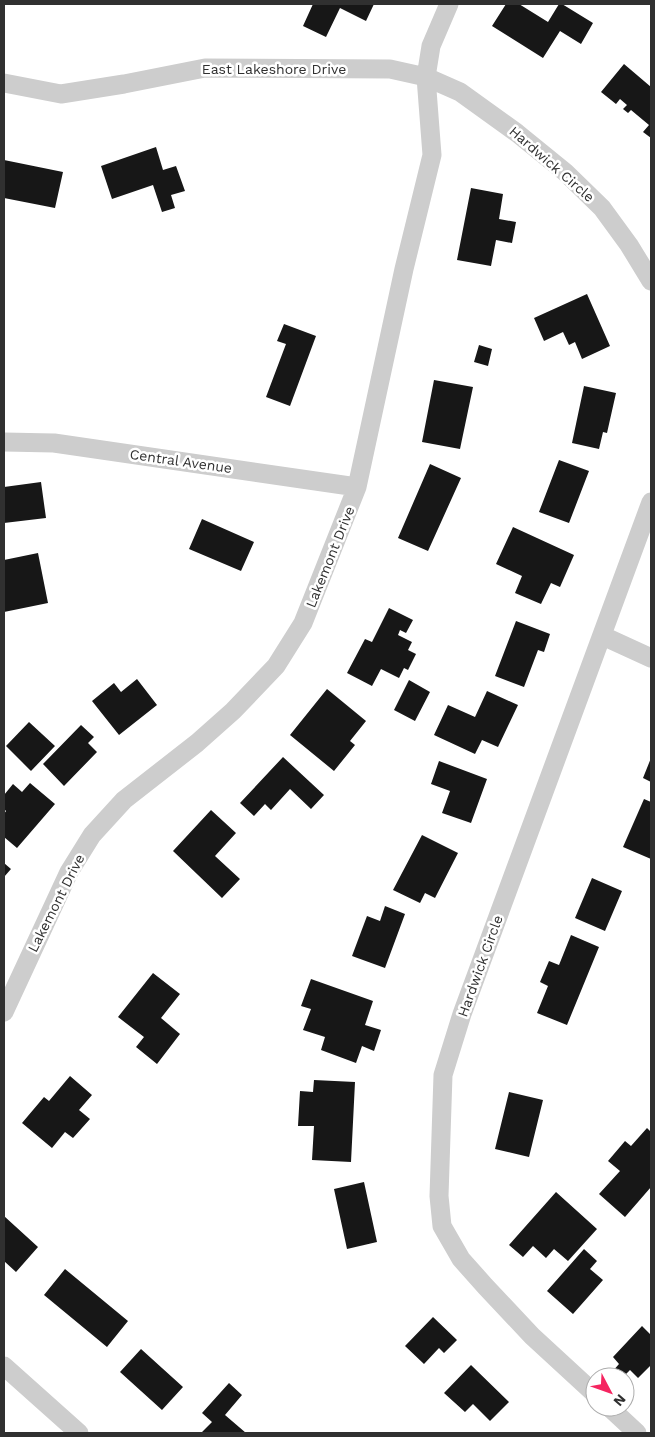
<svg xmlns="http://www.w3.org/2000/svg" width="655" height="1437" font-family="'Work Sans',sans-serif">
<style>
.building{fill:#171717}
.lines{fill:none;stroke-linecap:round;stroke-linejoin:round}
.minor{stroke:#cdcdcd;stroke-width:19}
.labels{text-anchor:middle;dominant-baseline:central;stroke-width:5;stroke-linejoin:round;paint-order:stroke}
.street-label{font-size:14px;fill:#303030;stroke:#fff}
</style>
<rect width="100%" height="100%" fill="#fff"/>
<path class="building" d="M313,4H374L366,21L340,8L326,37L303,26Z
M506,4H519L548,22L559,4H562L593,23L581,44L560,31L543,58L492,26Z
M624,64L651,87V138L643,132L649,125L631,110L628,113L623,109L627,105L620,99L616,104L601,92Z
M156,147L163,170L176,166L185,191L171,195L175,208L162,212L153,185L112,199L101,166Z
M4,160L63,172L55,208L4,198Z
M471,188L503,194L499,219L516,222L512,243L496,240L491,266L457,260Z
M587,294L610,346L582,359L575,342L569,345L563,332L544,341L534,318Z
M284,324L316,336L290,406L266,397L286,344L277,341Z
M479,345L492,349L488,366L474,362Z
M434,380L473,387L460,449L422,442Z
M584,386L616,393L607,433L603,432L599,449L572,443Z
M559,460L589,471L569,523L539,512Z
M430,464L461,478L428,551L398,538Z
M41,482L46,518L4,523V487Z
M202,519L254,542L241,571L189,549Z
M513,527L574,555L560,587L551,583L541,604L515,593L522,576L496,564Z
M38,553L48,603L4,612V560Z
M389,608L413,620L406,633L400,630L398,635L412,642L408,650L416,654L408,670L404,668L399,678L381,669L372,686L347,673L365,639L372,642Z
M516,621L550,634L544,652L538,650L524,687L495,676Z
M137,679L157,705L119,735L92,701L114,683L121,692Z
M409,680L430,692L415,721L394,710Z
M327,689L366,721L350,741L355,745L334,771L290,735Z
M487,691L518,705L498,747L482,740L475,754L434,735L448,705L475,717Z
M29,722L55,746L31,771L6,746Z
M81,725L94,737L88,743L97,752L64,786L43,764Z
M283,757L324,795L311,809L290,789L271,810L265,804L254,816L240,803Z
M651,758V782L643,778Z
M439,761L487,779L471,823L442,813L450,791L431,784Z
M30,783L55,804L17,848L4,837V814L6,811L4,809V795L13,784L22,792Z
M644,799L651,802V859L623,847Z
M211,810L236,833L215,856L240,879L222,898L173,851Z
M422,835L458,853L435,898L425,893L420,903L393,890Z
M4,863L11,869L4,877Z
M592,878L622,891L605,931L575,918Z
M385,906L405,914L385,968L352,956L367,916L380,921Z
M571,935L599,947L567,1025L537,1013L548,986L540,982L549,961L559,965Z
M153,973L180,994L161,1018L180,1034L157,1064L136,1047L144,1037L118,1017Z
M311,979L373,1001L365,1025L381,1030L374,1051L362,1046L356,1063L321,1050L325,1037L303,1030L311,1009L301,1006Z
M70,1076L92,1095L79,1110L90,1119L73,1138L65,1132L52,1148L22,1123L44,1097L49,1101Z
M314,1080L355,1082L351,1162L312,1160L314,1126H298L300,1091L313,1092Z
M509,1092L543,1100L529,1157L495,1149Z
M647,1128L651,1132V1187L625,1217L599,1194L620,1171L608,1161L625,1141L631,1146Z
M364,1182L377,1242L347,1249L334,1189Z
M556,1192L597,1229L568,1261L554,1249L546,1258L533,1246L523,1257L509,1245Z
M4,1216L38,1247L16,1272L4,1261Z
M584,1249L597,1261L590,1269L603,1280L573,1314L547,1291Z
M65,1269L128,1321L107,1347L44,1295Z
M433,1317L457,1340L444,1353L439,1348L424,1364L405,1346Z
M642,1326L651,1335V1365L638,1378L630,1370L623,1377H617L612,1372L619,1364L613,1357Z
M141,1349L183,1387L162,1410L120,1372Z
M471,1365L509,1402L490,1421L473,1404L465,1412L444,1393Z
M229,1383L242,1395L225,1415L246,1433H201L212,1422L202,1413Z"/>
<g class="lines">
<path class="minor" d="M4,83L61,94L124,84L205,68L390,69L426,77L460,92L517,133L565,172L602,208L629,245L651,281
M4,442L54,443L357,487
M603,636L651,658
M4,1012L69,872L92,835L124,800L197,743L233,711L276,666L303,623L357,487L404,269L432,155L426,77L431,46L449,4
M4,1366L79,1433
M595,1394L532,1336L485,1286L461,1259L442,1226L439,1196L443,1075L462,1014L651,502
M609,1407L637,1433"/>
</g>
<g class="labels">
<g class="street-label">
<text x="274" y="69">East Lakeshore Drive</text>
<text transform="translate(552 164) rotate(41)">Hardwick Circle</text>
<text transform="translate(181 461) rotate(8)">Central Avenue</text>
<text transform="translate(330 557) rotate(-68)">Lakemont Drive</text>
<text transform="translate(56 903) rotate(-63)">Lakemont Drive</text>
<text transform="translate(480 966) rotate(-70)">Hardwick Circle</text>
</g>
</g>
<rect width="655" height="1437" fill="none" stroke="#303030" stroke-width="10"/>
<g transform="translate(610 1392) rotate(131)"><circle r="24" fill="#ffffff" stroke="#acacac"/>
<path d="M0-4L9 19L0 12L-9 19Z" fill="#f52560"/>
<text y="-8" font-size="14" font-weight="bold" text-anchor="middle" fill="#303030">N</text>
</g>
</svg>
